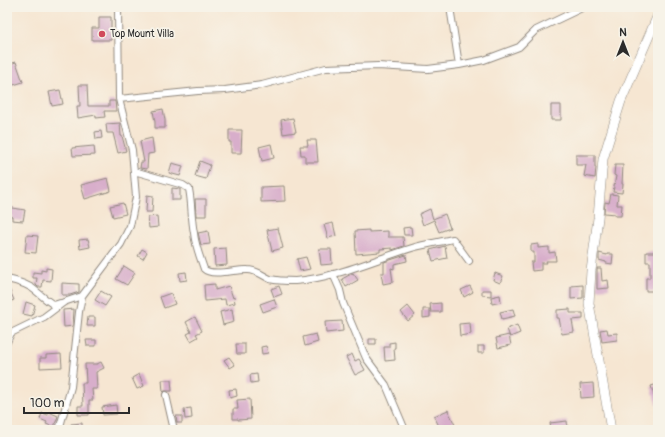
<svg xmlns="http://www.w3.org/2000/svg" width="665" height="437" font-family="Pangolin,sans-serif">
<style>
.building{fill:#d8aecb}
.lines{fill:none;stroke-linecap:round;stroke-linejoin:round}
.minor-casing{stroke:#90887e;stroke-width:8}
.primary-casing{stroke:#90887e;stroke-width:10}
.minor{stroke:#fff;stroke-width:6}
.primary{stroke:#fff;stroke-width:9}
.poi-dot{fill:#d1495b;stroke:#f7f3e8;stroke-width:1.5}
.labels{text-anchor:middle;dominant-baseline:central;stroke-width:3.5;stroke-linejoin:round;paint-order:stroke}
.poi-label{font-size:10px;fill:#2b2b2b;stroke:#f7f3e8;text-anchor:start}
</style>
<rect width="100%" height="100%" fill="#f7f3e8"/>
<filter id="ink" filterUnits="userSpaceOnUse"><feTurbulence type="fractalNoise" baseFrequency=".025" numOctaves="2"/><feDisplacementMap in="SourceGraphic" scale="8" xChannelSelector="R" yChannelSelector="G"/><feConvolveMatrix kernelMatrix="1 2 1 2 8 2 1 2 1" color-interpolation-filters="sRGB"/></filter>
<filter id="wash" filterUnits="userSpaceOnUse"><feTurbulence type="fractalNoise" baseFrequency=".012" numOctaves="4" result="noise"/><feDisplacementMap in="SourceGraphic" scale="16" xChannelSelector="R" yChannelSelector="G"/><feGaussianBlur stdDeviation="0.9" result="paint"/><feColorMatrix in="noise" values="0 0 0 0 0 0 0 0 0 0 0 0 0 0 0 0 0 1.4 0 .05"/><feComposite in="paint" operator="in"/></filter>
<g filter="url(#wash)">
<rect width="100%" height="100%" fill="#f6e6d2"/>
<g id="blocks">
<path class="building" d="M99,17H111V40H92V28H99Z
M16,62L23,82L7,87V65Z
M79,85H87L88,106H109V101H115L116,111H104L105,117L96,118V115L78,118L77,106H80Z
M60,90L63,104L52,106L49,92Z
M551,105H561V120H551Z
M163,109L165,120V128H155V122L153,111Z
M293,118L296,132L283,134L281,120Z
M120,123L121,136H122L126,151L118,153L113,133H107L106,124Z
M229,130H242L241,153H231V142H229Z
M101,131L102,138L96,139L95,132Z
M152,138L154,153L148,154L147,169L140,168L141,162H144L140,141Z
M307,140H316L318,162H305V155H301L300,146H308Z
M271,144L274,158L262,161L259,147Z
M94,146L95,155L73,156L72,148Z
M576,155H595V167H596L595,178L584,176L586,165H576Z
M200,161L210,165L206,179L195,176Z
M172,163L183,166L180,176L169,173Z
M615,165H623L622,184H623L622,193L613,192L616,176L614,175Z
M108,178L111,191L85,199L81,185Z
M284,186L285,201L261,202V187Z
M172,188L180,189V200H172Z
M611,194L618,195L617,205H622L621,216H615V214L604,213L605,202L609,203Z
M147,195L153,196L152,212H146Z
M195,199H206V216H196Z
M123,203L126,214L113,217L110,206Z
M7,207L25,210L23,221L12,220V216H7Z
M430,209L433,219L445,214L450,228L439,232L434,220L423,225L419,214Z
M157,216L158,227L149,228L148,217Z
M333,223L336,236L328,238L324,225Z
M411,227L412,235H404L403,228Z
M278,228L283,248L272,251L267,230Z
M369,230V232L388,231V237H403L404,246L392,250V248L380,249V252L356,254L355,231Z
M208,231L210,244L201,245L198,233Z
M27,235L38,236L36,253L25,252Z
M88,239L90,247L80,249L79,240Z
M538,244V248L549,247V253L555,252L556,261H546L547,263H541V270L532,271L531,262H534V252H531V245Z
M445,246L447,258L433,261L430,250Z
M226,248L227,265L215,266L214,249Z
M142,249L147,252L143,259L138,256Z
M319,249H331L332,264L321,265Z
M646,252H658V291H646V278H650V262H646Z
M599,253L607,255V254H613L612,264L606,263V262L599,260Z
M406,255L407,261L394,264V269L391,268L393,282L383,284L381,273H384V262Z
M306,257L310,269L300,271L297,259Z
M124,266L135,273L127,285L116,279Z
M46,268L52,269L51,281L43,280L42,287H38L36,285L37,278H33V272L41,273V270L46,271Z
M597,268H601L602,281L608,280L609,288L597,289Z
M186,272L187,280L180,281L179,273Z
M353,273L358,280L346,287L342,279Z
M495,273L503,276L500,283L493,280Z
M62,283L79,284V292L70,295H62Z
M7,284L14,300L7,303Z
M215,284V290L229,286L233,298L234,297L235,303L226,305L225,299L205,301L204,285Z
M583,285V298L571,299V286Z
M279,286L282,294L274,297L271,289Z
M470,286L473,292L464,297L461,290Z
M482,290H491V296L482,295Z
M101,291L111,297L105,306L95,300Z
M171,293L175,304L164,308L160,297Z
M500,295L501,302L492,304L491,297Z
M274,299L277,307L263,312L260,304Z
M26,302L35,305L32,316L23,314Z
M441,303V312H431L430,304Z
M408,306L415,315L408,321L401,312Z
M74,309L73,326L64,327L63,310Z
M232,309L234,322L223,325L220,312Z
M423,309H430V317L423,318Z
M513,309L515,316L502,319L500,312Z
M570,309V313H583V319L572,320L574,332L562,334L559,318H557V310Z
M88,317H95V326H87Z
M195,317L202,331L196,334L198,337L191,341L187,334L191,332L186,322Z
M342,321L343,331L326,333L325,322Z
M470,323L471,334L460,336L459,324Z
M517,325L520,333L510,337L507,329Z
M607,329L608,334L617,333V340L602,342L600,330Z
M316,334L318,342L305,346L303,337Z
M509,335L511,345L498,348L496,338Z
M369,339H376V344H369Z
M86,340H96V346H87Z
M395,342V348H394L395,360L385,361L384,347H389V343Z
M236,344H245V354H237Z
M266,346L268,353L262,354L261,347Z
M478,346H484V353H478Z
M61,354L62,367L40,368V358H46V355Z
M352,354L355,361L359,359L365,370L355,375L346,357Z
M229,357L235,365L230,368L224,360Z
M101,362L104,368L96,372L97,389H92L93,400H89V415H78V406H83L82,383H86L85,364H97Z
M139,374L144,386L137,389L132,378Z
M257,374L258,382L251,383L250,375Z
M162,380H171L172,391H165L163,392Z
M593,383L594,397L581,398L580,384Z
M658,384V405H657L651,386Z
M236,389L237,396L230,398L229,390Z
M250,399L251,419L238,420V419H233V409H238L237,400Z
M116,405L117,414L103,415L102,407Z
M191,408L192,418L185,419L184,409Z
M448,410L455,425L444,430H441L434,416Z
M49,412L58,416L54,427L46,424L47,422L40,419L42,413L48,415Z
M176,416H182V423H177Z
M567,421L568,430H551L550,423Z
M82,423V430H71V424Z"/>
</g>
</g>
<g filter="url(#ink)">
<use href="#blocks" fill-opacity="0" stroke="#90887e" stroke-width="1"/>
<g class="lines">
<g class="minor-casing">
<path id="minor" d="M450,7L459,65
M119,99L198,91L225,90L262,85L326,68L378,66L428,69L459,65L484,60L519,47L536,30L584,7
M134,171L183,185L189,189C192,204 191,218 194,233C195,245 200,257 204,269C212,277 237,269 248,270C257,270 263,276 270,279C278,281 287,281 295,281C335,278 373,260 412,248C425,244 440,242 453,239L469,261
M333,274L340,290L343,303L366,358L386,385L405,430
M7,279C17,281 28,284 36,291C42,296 47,301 54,305L60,303
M7,342L11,333L44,317L64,302L82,296
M166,395L174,430
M59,430L71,387L79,312L82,296L121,244L130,226L136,197L132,150L119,99L118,7"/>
</g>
<g class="primary-casing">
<path id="primary" d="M611,430L589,303L591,271L598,218L603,159L621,101L658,15"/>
</g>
<use href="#minor" class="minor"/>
<use href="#primary" class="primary"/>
</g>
</g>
<circle class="poi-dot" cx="102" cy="34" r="4"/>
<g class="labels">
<g class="poi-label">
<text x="110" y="34">Top Mount Villa</text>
</g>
</g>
<rect width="665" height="437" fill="none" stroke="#f7f3e8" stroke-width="24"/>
<g transform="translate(623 42)" stroke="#f7f3e8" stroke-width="3" paint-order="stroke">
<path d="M0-3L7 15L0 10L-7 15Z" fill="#2b2b2b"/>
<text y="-6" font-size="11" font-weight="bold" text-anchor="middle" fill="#2b2b2b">N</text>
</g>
<path d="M24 407v6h105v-6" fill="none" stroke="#2b2b2b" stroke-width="2"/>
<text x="30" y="407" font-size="12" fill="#2b2b2b" stroke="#f7f3e8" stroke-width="3" paint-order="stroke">100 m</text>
</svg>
